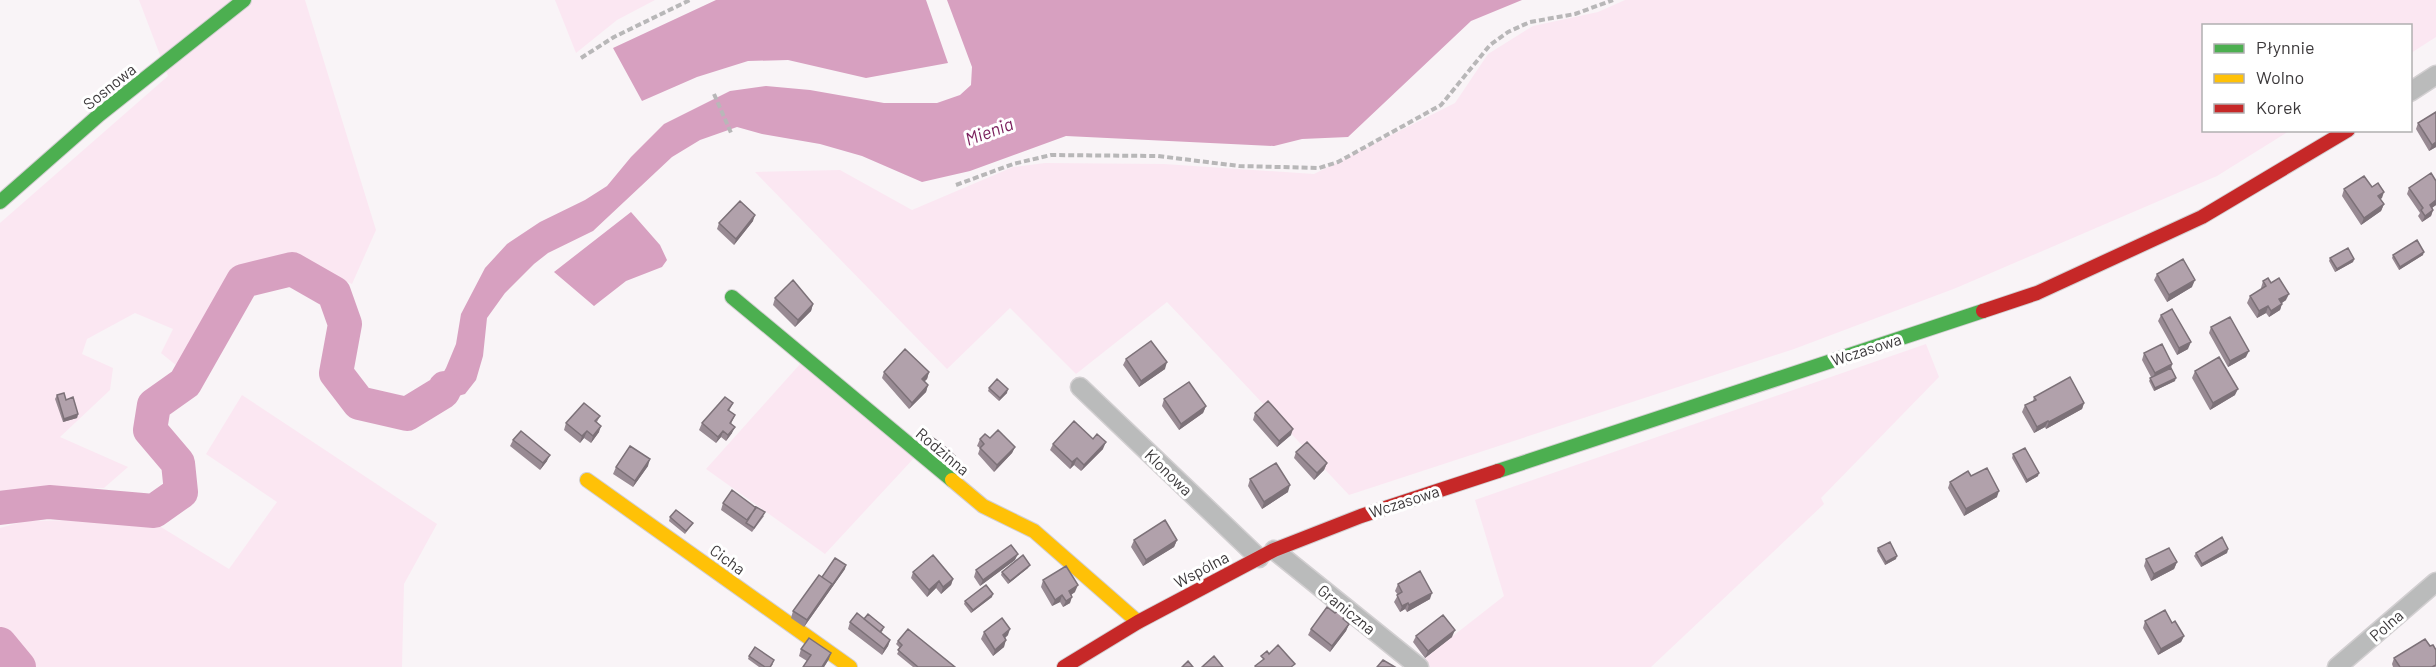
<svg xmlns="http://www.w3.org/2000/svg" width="2436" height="667" font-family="Barlow,sans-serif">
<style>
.green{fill:#fbe7f2}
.water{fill:#d7a0c0}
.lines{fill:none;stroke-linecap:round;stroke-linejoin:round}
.river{stroke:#d7a0c0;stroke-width:34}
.street-casing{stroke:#d2cfd1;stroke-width:21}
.fast-casing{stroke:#d2cfd1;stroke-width:16}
.slow-casing{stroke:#d2cfd1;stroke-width:16}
.jam-casing{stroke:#d2cfd1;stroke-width:16}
.path{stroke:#b8b7b8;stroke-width:4;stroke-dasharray:6 3;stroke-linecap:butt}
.street{stroke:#babbbb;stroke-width:18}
.fast{stroke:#4caf50;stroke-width:14}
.slow{stroke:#ffc107;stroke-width:14}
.jam{stroke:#c62828;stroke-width:14}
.wall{fill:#988a93}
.shaded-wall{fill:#7c7178}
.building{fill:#b1a1ab;stroke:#7c7178;stroke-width:1.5}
.labels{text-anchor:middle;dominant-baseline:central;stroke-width:6;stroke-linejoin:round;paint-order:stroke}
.street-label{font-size:16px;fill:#3c393b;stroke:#fff}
.water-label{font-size:18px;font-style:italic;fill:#791e5b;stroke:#fff}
</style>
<rect width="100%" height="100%" fill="#f9f4f7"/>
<path class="green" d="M139,0H305L376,230L352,284L282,255L240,265L218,296L177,366L161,353L173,329L135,313L87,339L82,354L113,368L110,390L60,437L128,467L104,488L0,491V223L168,76Z
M555,0H655L617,20L576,53Z
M1625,0H2436V37L2411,53L2410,26H2204V130L2289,131L2217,176L1956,288L1794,349L1349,495L1167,302L1076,374L1010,308L947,369L755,172L840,170L912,210L1013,167L1045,163L1164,164L1314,174L1455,103L1488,54L1533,26L1598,12Z
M1926,344L1939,377L1821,498L1824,504L1651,667H1429L1421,661L1504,596L1475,500Z
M801,363L914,458L825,554L706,469Z
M242,395L437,524L404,584L402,667H36L26,661L0,627V528L25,521L148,519L229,569L277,502L206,454Z"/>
<path class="water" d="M716,0H926L948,63L866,78L788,60L748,61L697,77L642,101L613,48Z
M947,0H1522L1471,21L1348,137L1302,139L1274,146L1066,136L970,171L922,182L862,156L820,144L762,134L737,127L700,140L672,157L593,231L548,253L534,264L505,293L487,318L483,356L476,380L465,394L451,398L432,416L401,424L415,393L434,389L446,368L456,344L461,314L485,268L507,244L540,222L585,200L607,186L631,157L664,124L730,91L766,86L810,90L884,103H937L960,95L971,85L972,67Z
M631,212L660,245L667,260L662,267L626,281L594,306L554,272Z"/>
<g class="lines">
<path class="river" d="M0,508L49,502L154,511L181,492L178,463L150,430L154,405L185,383L243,281L292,269L334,293L345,324L336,373L359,403L407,414L443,392L445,388
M0,644L19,667"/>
<g class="street-casing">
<path id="street" d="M2410,92L2436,75
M1080,387L1259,558
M1274,550L1419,667
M2337,667L2436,582"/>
</g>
<g class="fast-casing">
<path id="fast" d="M0,202L99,115L244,0
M732,297L952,480
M1498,471L1983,311"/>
</g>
<g class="slow-casing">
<path id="slow" d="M587,480L850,667
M952,480L983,506L1034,531L1138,622"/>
</g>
<g class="jam-casing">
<path id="jam" d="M1983,311L2037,293L2202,217L2348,130
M1064,667L1138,622L1274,550L1361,516L1498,471"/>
</g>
<path class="path" d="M581,58L614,37L690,0
M714,94L732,135
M956,185L1013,164L1051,155L1158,156L1239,166L1319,168L1338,162L1441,105L1490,45L1508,32L1530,22L1575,14L1613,0"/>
<use href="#street" class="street"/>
<use href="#fast" class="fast"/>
<use href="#slow" class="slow"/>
<use href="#jam" class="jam"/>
</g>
<path class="wall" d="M2436,112V147L2429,151L2416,129L2418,123Z
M2409,188L2436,205L2432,208L2433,210L2431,216L2422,222L2418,216L2420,213L2407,194Z
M2344,189L2382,198L2380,199L2384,204L2381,211L2361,225L2342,196Z
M753,221L734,245L717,229L719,223Z
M2393,255H2423L2399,270L2392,258Z
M2330,258L2354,259L2353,262L2335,272L2329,261Z
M2157,274L2192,287L2167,302L2154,280Z
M2263,281L2271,283L2286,300L2282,303L2280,310L2269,317L2266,313L2257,318L2247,303L2250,296L2262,289L2261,288Z
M775,298L813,304L811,311L795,327L773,305Z
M2161,315L2188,349L2177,355L2158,321Z
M2211,327L2246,357L2228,367L2209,333Z
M2144,353L2172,364L2171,368L2175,381L2154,391L2149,381L2151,377L2142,360Z
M1126,359L1165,369L1139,387L1123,365Z
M2195,371L2235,395L2210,410L2192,378Z
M884,372H929L927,379L924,381L928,385L926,392L909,409L882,378Z
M989,388L1007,393L999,401L988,391Z
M57,395L66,400L78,414L77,418L63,422L55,399Z
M2034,397L2084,403L2082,409L2046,429L2045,427L2034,433L2022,412L2025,405L2033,401Z
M1164,399L1206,406L1203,413L1179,430L1162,406Z
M733,403L729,411L735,415L731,424L732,433L726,441L721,437L716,443L699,430L702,423Z
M1255,413L1291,435L1277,447L1253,420Z
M600,416L597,422L599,432L591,443L584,438L580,443L564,430L566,423Z
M990,438L1015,447L1012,453L994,472L978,454L980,448L977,446L980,439Z
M513,440L547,461L540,470L510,446Z
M927,443H940L939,446L933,453L926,446Z
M1053,444L1103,449L1081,471L1074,465L1070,469L1050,450Z
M1296,452L1327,463L1324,470L1314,480L1294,458Z
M939,453L954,460L949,466L938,457Z
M2013,454L2038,476L2026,483L2012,458Z
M648,466L633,487L613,474L616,467Z
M1971,476L1997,497L1964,516L1948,488L1950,482Z
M1250,479L1288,492L1262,509L1248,486Z
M723,503L764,516L752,532L721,510Z
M670,517L693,523L691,526L685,534L669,521Z
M1134,540H1177L1174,547L1143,566L1131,547Z
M1878,548L1896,559L1885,565L1877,551Z
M2228,549L2227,553L2201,567L2194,556L2196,553Z
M2146,559L2177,562L2174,569L2151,581L2144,566Z
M1015,560L980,586L974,577L976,570Z
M1028,568L1008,584L1001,575L1002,572Z
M845,569L804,627L791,618L793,611L822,577Z
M913,572L953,579L951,585L941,594L936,588L927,597L911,578Z
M1043,580L1075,592L1071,595L1070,603L1063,607L1060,602L1052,606L1041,587Z
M1398,584L1430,599L1407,612L1405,609L1400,612L1394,602L1398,595L1395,591Z
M992,597L971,613L964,604L965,601Z
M864,619L883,630L881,633L890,640L888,646L882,655L848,629L850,622Z
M1344,620L1349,624L1346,631L1330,652L1308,635L1311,629Z
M2145,621L2172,623L2184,636L2181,642L2158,655L2143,628Z
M984,632L1008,635L1005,638L1004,647L993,656L981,639Z
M1416,636L1452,637L1425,658L1413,642Z
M898,641L955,667H913L897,654L900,648L896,644Z
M2430,646L2436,667H2393L2392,664L2394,658Z
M801,649L829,659L824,667H803L807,661L799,656Z
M749,656L773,664L771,667H759L748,659Z"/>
<path class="shaded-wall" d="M2436,142V147L2429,151L2432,145Z
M2384,192L2382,198L2375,202L2378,196Z
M2436,200V205L2427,211L2430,205Z
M2384,204L2381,211L2361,225L2364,218Z
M2433,210L2431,216L2422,222L2425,216Z
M755,215L753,221L734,245L736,239Z
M2424,252L2423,255L2399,270L2400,267Z
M2354,259L2353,262L2335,272L2337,269Z
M2195,280L2192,287L2167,302L2169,295Z
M2289,294L2286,300L2277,306L2279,299Z
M813,304L811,311L795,327L798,320Z
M2282,304L2280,310L2269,317L2271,311Z
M2268,306L2266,313L2257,318L2259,311Z
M2191,342L2188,349L2177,355L2179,348Z
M2249,351L2246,357L2228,367L2230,361Z
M1167,362L1165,369L1139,387L1141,381Z
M2172,364L2170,371L2152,380L2155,373Z
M929,372L927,379L920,386L922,379Z
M2176,378L2175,381L2154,391L2155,388Z
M928,385L926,392L909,409L912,403Z
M1008,389L1007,393L999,401L1000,398Z
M2238,389L2235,395L2210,410L2213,403Z
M2084,403L2082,409L2046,429L2049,422Z
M1206,406L1203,413L1179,430L1181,424Z
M78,414L77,418L63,422L64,419Z
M2048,421L2045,427L2034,433L2037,427Z
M601,426L599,432L591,443L593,436Z
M735,427L732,433L726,441L728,435Z
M1293,429L1291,435L1277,447L1279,441Z
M587,431L584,438L580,443L582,436Z
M723,431L721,437L716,443L718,437Z
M1106,442L1103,449L1081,471L1084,465Z
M1015,447L1012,453L994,472L997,465Z
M550,455L547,461L540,470L543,463Z
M1077,458L1074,465L1070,469L1072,462Z
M650,459L648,466L633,487L635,481Z
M1327,463L1324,470L1314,480L1317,473Z
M2039,473L2038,476L2026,483L2027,480Z
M1290,485L1288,492L1262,509L1264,502Z
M1999,491L1997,497L1964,516L1966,509Z
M1177,540L1174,547L1143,566L1146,560Z
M2228,549L2227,553L2201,567L2202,564Z
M1018,554L1015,560L980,586L983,580Z
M1897,556L1896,559L1885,565L1886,562Z
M2177,562L2174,569L2151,581L2154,574Z
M846,565L845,569L804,627L807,620Z
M1030,565L1028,568L1008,584L1010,581Z
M953,579L951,585L941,594L943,587Z
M939,581L936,588L927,597L929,590Z
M1078,585L1075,592L1066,598L1069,591Z
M1432,593L1430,599L1407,612L1409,605Z
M993,594L992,597L971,613L973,610Z
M1062,595L1060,602L1052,606L1055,600Z
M1072,597L1070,603L1063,607L1066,601Z
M1408,603L1405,609L1400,612L1402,606Z
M1349,624L1346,631L1330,652L1332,646Z
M1010,629L1008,635L1000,642L1003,635Z
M1455,630L1452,637L1425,658L1428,651Z
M2184,636L2181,642L2158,655L2161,649Z
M890,640L888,646L882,655L884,649Z
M1006,640L1004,647L993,656L995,650Z
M831,653L829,659L824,667H822Z"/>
<path class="building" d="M2436,112V142L2432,145L2418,123Z
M2431,173L2436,181V200L2430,205L2433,210L2425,216L2421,210L2423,208L2409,188Z
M2364,176L2372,187L2378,183L2384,192L2378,196L2384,204L2364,218L2344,189Z
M740,201L755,215L736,239L719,223Z
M2417,240L2424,252L2400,267L2393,255Z
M2348,248L2354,259L2337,269L2330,258Z
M2183,259L2195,280L2169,295L2157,274Z
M2268,278L2271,283L2279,278L2289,294L2279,299L2282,304L2271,311L2268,306L2259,311L2250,296L2266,286L2263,281Z
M793,280L813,304L798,320L775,298Z
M2172,309L2191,342L2179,348L2161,315Z
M2230,317L2249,351L2230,361L2211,327Z
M1151,341L1167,362L1141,381L1126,359Z
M2162,344L2172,364L2155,373L2144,353Z
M905,349L929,372L922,379L928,385L912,403L884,372Z
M2219,357L2238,389L2213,403L2195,371Z
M2171,368L2176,378L2155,388L2150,378Z
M2070,377L2084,403L2049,422L2048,421L2037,427L2025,405L2036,400L2034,397Z
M997,379L1008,389L1000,398L989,388Z
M1189,382L1206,406L1181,424L1164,399Z
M64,393L66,400L73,397L78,414L64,419L57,395Z
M725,397L733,403L728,410L735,415L730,423L735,427L728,435L723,431L718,437L702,423Z
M1268,401L1293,429L1279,441L1255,413Z
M584,403L600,416L595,421L601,426L593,436L587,431L582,436L566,423Z
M1074,421L1093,439L1097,434L1106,442L1084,465L1077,458L1072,462L1053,444Z
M998,430L1015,447L997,465L980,448L984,444L980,439L985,434L990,438Z
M521,431L550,455L543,463L513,440Z
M932,437L940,443L935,449L927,443Z
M1307,442L1327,463L1317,473L1296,452Z
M630,446L650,459L635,481L616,467Z
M945,447L955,456L950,462L939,453Z
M2025,448L2039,473L2027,480L2013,454Z
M1276,463L1290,485L1264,502L1250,479Z
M1987,468L1999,491L1966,509L1950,482L1968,471L1971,476Z
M732,490L756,508L747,520L723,503Z
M756,507L765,512L754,528L746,523Z
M676,510L693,523L686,531L670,517Z
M1165,520L1177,540L1146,560L1134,540Z
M2222,537L2228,549L2202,564L2196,553Z
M1890,542L1897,556L1886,562L1878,548Z
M1011,545L1018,554L983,580L976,570Z
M2169,548L2177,562L2154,574L2146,559Z
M933,555L953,579L943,587L939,581L929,590L913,572Z
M1023,555L1030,565L1010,581L1002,572Z
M835,558L846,565L831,587L832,584L822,577Z
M1066,566L1078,585L1069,591L1072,597L1066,601L1062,595L1055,600L1043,580Z
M1420,571L1432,593L1409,605L1408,603L1402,606L1397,595L1402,592L1398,584Z
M819,575L832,584L807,620L793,611Z
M986,585L993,594L973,610L965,601Z
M1327,607L1335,613L1338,610L1346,615L1343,619L1349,624L1332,646L1311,629Z
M2165,610L2172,623L2175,621L2184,636L2161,649L2145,621Z
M857,613L890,640L884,649L850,622Z
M868,614L884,627L880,632L864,619Z
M1443,615L1455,630L1428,651L1416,636Z
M1002,618L1010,629L1003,635L1006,640L995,650L984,632Z
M908,629L955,667H918L898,650L902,645L898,641Z
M809,638L831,653L822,667H803L811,655L801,649Z
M2425,639L2430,646L2433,645L2436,650V665L2432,667H2400L2394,658Z
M1278,645L1295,664L1291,667H1256L1255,666L1264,659L1261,656L1267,651L1269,654Z
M755,647L774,660L770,667H765L749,656Z
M1214,656L1223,667H1202Z
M1383,660L1395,667H1377Z
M1188,661L1193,667H1182Z"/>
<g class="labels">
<g class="street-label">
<text transform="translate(109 86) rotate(-39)">Sosnowa</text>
<text transform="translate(1866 349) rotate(-18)">Wczasowa</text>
<text transform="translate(943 451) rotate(40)">Rodzinna</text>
<text transform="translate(1169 472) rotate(44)">Klonowa</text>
<text transform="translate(1404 501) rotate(-18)">Wczasowa</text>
<text transform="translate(728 559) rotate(36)">Cicha</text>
<text transform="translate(1201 569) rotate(-28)">Wspólna</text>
<text transform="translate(1347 609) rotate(39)">Graniczna</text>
<text transform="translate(2386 625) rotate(-41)">Polna</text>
</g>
<g class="water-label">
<text transform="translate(989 131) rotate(-20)">Mienia</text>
</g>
</g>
<rect x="2202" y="24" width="210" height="108" fill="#ffffff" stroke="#b1b0b1" stroke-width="1.5"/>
<rect x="2214" y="44" width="30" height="9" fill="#4caf50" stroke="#b1b0b1" stroke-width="1.5"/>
<text x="2256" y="54" font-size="18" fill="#3c393b">Płynnie</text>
<rect x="2214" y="74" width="30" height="9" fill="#ffc107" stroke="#b1b0b1" stroke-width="1.5"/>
<text x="2256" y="84" font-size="18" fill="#3c393b">Wolno</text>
<rect x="2214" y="104" width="30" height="9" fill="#c62828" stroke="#b1b0b1" stroke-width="1.5"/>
<text x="2256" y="114" font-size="18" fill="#3c393b">Korek</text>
</svg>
